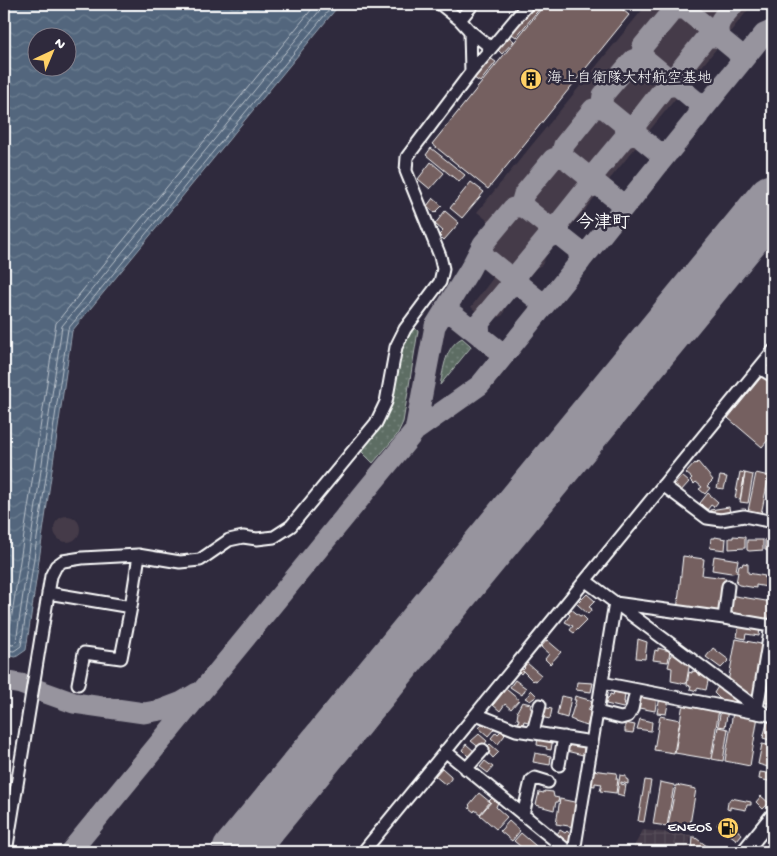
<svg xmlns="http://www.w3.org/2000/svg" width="777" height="856" font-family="'Gochi Hand','Klee One',sans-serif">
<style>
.built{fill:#443a48}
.industrial{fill:url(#industrial-grid)}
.grass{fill:url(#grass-dots);stroke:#aeb6b2}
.water{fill:url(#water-waves);stroke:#97a3b1;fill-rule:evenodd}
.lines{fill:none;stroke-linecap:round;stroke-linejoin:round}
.shore{stroke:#bac2cb;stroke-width:1}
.taxiway{stroke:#97949e;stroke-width:21}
.runway{stroke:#97949e;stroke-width:52}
.building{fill:#746161;stroke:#fff}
.minor-casing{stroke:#fff;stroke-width:15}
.major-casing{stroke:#fff;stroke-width:18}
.minor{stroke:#2f2a3d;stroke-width:11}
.major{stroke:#2f2a3d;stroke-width:14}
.labels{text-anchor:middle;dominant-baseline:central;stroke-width:5;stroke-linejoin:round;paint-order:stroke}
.poi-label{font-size:15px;fill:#fff;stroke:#2f2a3d;text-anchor:start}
.quarter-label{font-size:18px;font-weight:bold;fill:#fff;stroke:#2f2a3d}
</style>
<defs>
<pattern id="industrial-grid" width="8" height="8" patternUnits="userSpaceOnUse" patternTransform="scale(1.25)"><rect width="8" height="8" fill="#443a48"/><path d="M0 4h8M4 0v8" fill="none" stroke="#574e5a"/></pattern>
<pattern id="grass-dots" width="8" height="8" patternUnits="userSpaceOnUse" patternTransform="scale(1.25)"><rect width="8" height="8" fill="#5d6d64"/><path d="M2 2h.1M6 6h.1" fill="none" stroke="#75837b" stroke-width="1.8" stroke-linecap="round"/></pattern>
<pattern id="water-waves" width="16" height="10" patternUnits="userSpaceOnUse" patternTransform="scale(1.25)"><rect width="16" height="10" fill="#52667d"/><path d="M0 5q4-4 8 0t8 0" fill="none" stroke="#6c7d90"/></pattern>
</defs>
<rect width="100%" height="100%" fill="#2f2a3d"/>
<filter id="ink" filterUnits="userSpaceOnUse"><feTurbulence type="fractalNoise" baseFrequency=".02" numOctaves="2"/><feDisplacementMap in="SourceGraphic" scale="10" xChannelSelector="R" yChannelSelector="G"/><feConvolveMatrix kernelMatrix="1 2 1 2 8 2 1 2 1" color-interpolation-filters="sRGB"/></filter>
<g filter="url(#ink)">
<path class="built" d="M647,4H753L587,207L583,216L577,219L546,256L542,265L536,268L507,304L503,315L495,319L491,324L471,307L493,278L467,255L487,231L488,221L477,212Z
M54 529a13 13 0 1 1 26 0a13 13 0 1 1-26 0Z"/>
<path class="industrial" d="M643,830L691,835L690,852H631Z"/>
<path class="grass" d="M412,326L418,331L403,422L397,435L373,463L360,450L379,427L401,346Z
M462,338L470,345L471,347L440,385C444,368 445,347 462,338Z"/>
<path class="water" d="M4,4H340L72,331L26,650L16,657L4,655ZM38,38H68V68H38Z"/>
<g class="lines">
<path class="shore" d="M4,636H8L9,634L56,323L316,4
M4,644L13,645L16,642L62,326L325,4
M4,650L14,651L21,646L68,329L334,4"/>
<path class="taxiway" d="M678,9H685L736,51L740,57L739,65L709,102L702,103L696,101L644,58L642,53L643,46L673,10Z
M638,58H644L697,102L699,106V115L670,151L658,152L604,108L602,102L603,95L633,60Z
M598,108H604L658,152L660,156L659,164L630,201L622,203L617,200L565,158L562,152L564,145L593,109Z
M558,157L565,158L617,200L620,205V212L589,251L578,250L524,207L522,201L524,194L553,159Z
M518,207H524L578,250L580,262L550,299L542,301L538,300L485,257L482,250L483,244L513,208Z
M442,316L448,314L454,315L498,350L500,360
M480,336L479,323L508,288L515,285L520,286L518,281V273L547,238L554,235L560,236L559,223L587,188L598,185L595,181V173L624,138L631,135L638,136L636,131V124L664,88L671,86H679L676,82L677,74L705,39L712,36L720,38C713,24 726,14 734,4
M415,431L435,326L470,269L483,244
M4,681L21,684L74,703L144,713L161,710L182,702L197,693
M70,852L415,431L480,385L764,34L773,30"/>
<path class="runway" d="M238,852L773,200"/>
</g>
<path class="building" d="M533,4H537L541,7L516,37L509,32Z
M545,4H616L629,15L488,189L432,144Z
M509,37L514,41L502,54L498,50Z
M490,58L496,62L480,82L474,78Z
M431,148L465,175L459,182L426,155Z
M431,162L444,173L430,189L418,179Z
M471,182L484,192L462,218L450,208Z
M433,198L442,206L435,213L427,206Z
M445,211L459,223L444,240L439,235L443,231L435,224Z
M763,375L772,382L771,384L773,386V434L762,447L728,418Z
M698,462L713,480L707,486L710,488L705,494L699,489L702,487L696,482L694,484L690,480L692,478L686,473L695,463L696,464Z
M740,472L745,473L740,499L735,498Z
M745,473L753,475L748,503L740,502Z
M756,473L769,476L761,514L748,511Z
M682,476L689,482L680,492L673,486Z
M720,476L727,477L724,489L717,488Z
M708,493L718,502L714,507L711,505L707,510L700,503Z
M729,507L730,513L710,515V510Z
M733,536L745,537V548L729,549V538H733Z
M715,537L726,539L725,550L710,548L711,538H715Z
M765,539H773V551L765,550Z
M747,540H763V550L749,551L747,550Z
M683,556L704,559L702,575L726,578L722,616L677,611Z
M714,556L738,560L736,570H738L739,565L742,566L743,563L748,564V573L765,576L764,578L768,579L767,587L756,585V588L739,585L736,583L738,572L731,573L712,570Z
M587,594L595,601L589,607L592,609L588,614L577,604Z
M729,595L772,602L768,624L725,617Z
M571,609L580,616L582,615L587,620L574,633L570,630L573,626L565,622L570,615L568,613Z
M739,624L760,628L759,636L746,634L745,639L737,637Z
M638,639L647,642L645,659L636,658Z
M736,639L766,645L756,700L748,699L749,694L741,693L742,689L735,687L736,683L728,682Z
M547,640L561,652L550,664L545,659L549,654L541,647Z
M658,648L670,651L668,662L653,660L655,650L658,651Z
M713,648L729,660L721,668L706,657Z
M672,651L690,662L686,684L671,681L672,668L668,667Z
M527,663L541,675L536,681L534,680L533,681L523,671L521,674L519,672L522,669L523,670L525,668L524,667Z
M692,671L700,672L699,675L709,677L706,690L697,688V691L690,689L691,686L687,685L689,672L692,673Z
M515,680L526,688L522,695L510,687Z
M773,681V704L762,702L765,686L771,687Z
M577,682L593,683L591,692L576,690Z
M719,685L737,701L734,704L731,701L728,704L724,700L723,702L714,693Z
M506,689L519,700L511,709L505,704L500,711L493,705Z
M531,690L537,696L530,701L525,698L530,694L529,692Z
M614,692L625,694L624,702H625L623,708L606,704L608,697L609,698L610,694L613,695Z
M641,694L657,697L655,711L639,708L640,701L638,700Z
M561,696L571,698L567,718L557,715Z
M575,696L593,701L588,710L592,711L587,726L575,722V721L570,719L576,700H574Z
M660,697L669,699L666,714L657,713Z
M522,702L531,704L530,708L536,709L533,723L524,721L523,724L518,723L519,719H517L518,712L517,711Z
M683,703L719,709L711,759L675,753Z
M542,707L552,709L550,719L540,717Z
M721,709L728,710L725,727L718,726Z
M733,712L758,716L750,766L725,761Z
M660,716L680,720L674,753L654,750Z
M640,719L652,722L651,731L637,729Z
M768,720L773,721V741L763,738Z
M483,723L487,727L490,724L495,728L488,736L479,728Z
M625,723L635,725L633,733L625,732Z
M718,727L728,729L723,761L712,759Z
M501,731L505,735L498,744L491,738L496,732L498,734Z
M479,734L487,741L481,749L471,741Z
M538,736L553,738L551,750L546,749L547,747L537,745Z
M567,740L585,743L583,755L566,751Z
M466,744L475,752L470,758L462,750Z
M490,744L499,752L493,758L485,749Z
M762,744L773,746L768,767L758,764Z
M535,753L551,756L550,765L533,762Z
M485,761L493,767L488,773L480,767Z
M442,768L451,776V779L446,785L435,776Z
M591,770L617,773L616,779H618L616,793L600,791L602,784L595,783V786L588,785Z
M760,772L773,774V782L759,779Z
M620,775L626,776V779L628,780V784L621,782V784L626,785L624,796L617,794Z
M645,780L651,781L644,822L638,821Z
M660,782L674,785L667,826L653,824Z
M676,785L696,789L689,830L668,826Z
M544,791L553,792L554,797L559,798L558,802H556L554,810L536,805L539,792L544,793Z
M479,793L490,802L480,814L475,810L474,812L469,808L470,806L469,805Z
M761,796L769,803L763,809L756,802Z
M493,797L498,802L496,807L507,817L496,829L480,815L491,802L489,801Z
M731,798L751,802V805H747L746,810L730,807V810L727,809L728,802Z
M560,799L579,803L575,827L556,824Z
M722,818L742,834L737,840L717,825Z
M509,821L520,831L512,841L500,831Z
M560,830L565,833L567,831L574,837L572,847L557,834Z
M521,833L536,846L531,852H527L514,841Z
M693,836L711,849L708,852H692Z"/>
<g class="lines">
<g class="minor-casing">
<path id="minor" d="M460,20L473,4
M470,31L491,48
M471,72L528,4
M759,368L773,376
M663,485L707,518L721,520L744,516L773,522
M586,581L765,714L773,716
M48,593L131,607L139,555
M724,618L728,586
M602,683L762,714
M78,684L84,653L121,658L131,607
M597,712L621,718L628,716L632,709L636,690
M476,714L516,730L592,742
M533,732L540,705
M445,751L569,852
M559,765L564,737
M466,769L483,750
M523,815L531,781L535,778L548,782
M6,852L51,576L56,566L63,561L82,558L138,555L180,562L200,560L229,540L243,537L257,539L274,537L291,526L376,423L386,402L396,347L405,329L440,282L443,269L440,256L406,171L407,157L471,72L470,31L460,20L440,4
M363,852L773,351
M574,852L615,603L724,618L771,626L757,709"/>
</g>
<g class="major-casing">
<path id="major" d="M744,852L773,816"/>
</g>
<use href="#minor" class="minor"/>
<use href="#major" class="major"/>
</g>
</g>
<defs>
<g id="building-disc" transform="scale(1.125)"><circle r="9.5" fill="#ffd166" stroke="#2f2a3d"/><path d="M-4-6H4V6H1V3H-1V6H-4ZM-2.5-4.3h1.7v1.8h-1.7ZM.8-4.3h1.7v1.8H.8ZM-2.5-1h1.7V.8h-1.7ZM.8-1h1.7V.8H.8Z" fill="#111"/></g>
<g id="fuel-disc" transform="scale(1.125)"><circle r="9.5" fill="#ffd166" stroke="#2f2a3d"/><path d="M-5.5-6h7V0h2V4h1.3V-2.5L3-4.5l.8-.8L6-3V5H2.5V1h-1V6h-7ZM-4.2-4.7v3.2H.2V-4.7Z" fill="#111"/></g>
</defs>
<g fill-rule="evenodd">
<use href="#building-disc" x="531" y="79"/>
<use href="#fuel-disc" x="728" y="828"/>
</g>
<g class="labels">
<g class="poi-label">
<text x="547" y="79">海上自衛隊大村航空基地</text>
<text x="712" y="828" text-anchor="end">ENEOS</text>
</g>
<g class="quarter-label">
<text x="603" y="223">今津町</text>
</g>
</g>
<rect width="777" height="856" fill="none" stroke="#2f2a3d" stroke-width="20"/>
<rect x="10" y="10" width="757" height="836" fill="none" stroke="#fff" stroke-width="2" filter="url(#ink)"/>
<g transform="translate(52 52) rotate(44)"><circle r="24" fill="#2f2a3d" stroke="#827f8b"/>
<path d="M0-4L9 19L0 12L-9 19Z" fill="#ffd166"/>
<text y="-8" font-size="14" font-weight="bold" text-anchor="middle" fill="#ffffff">N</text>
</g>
</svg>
